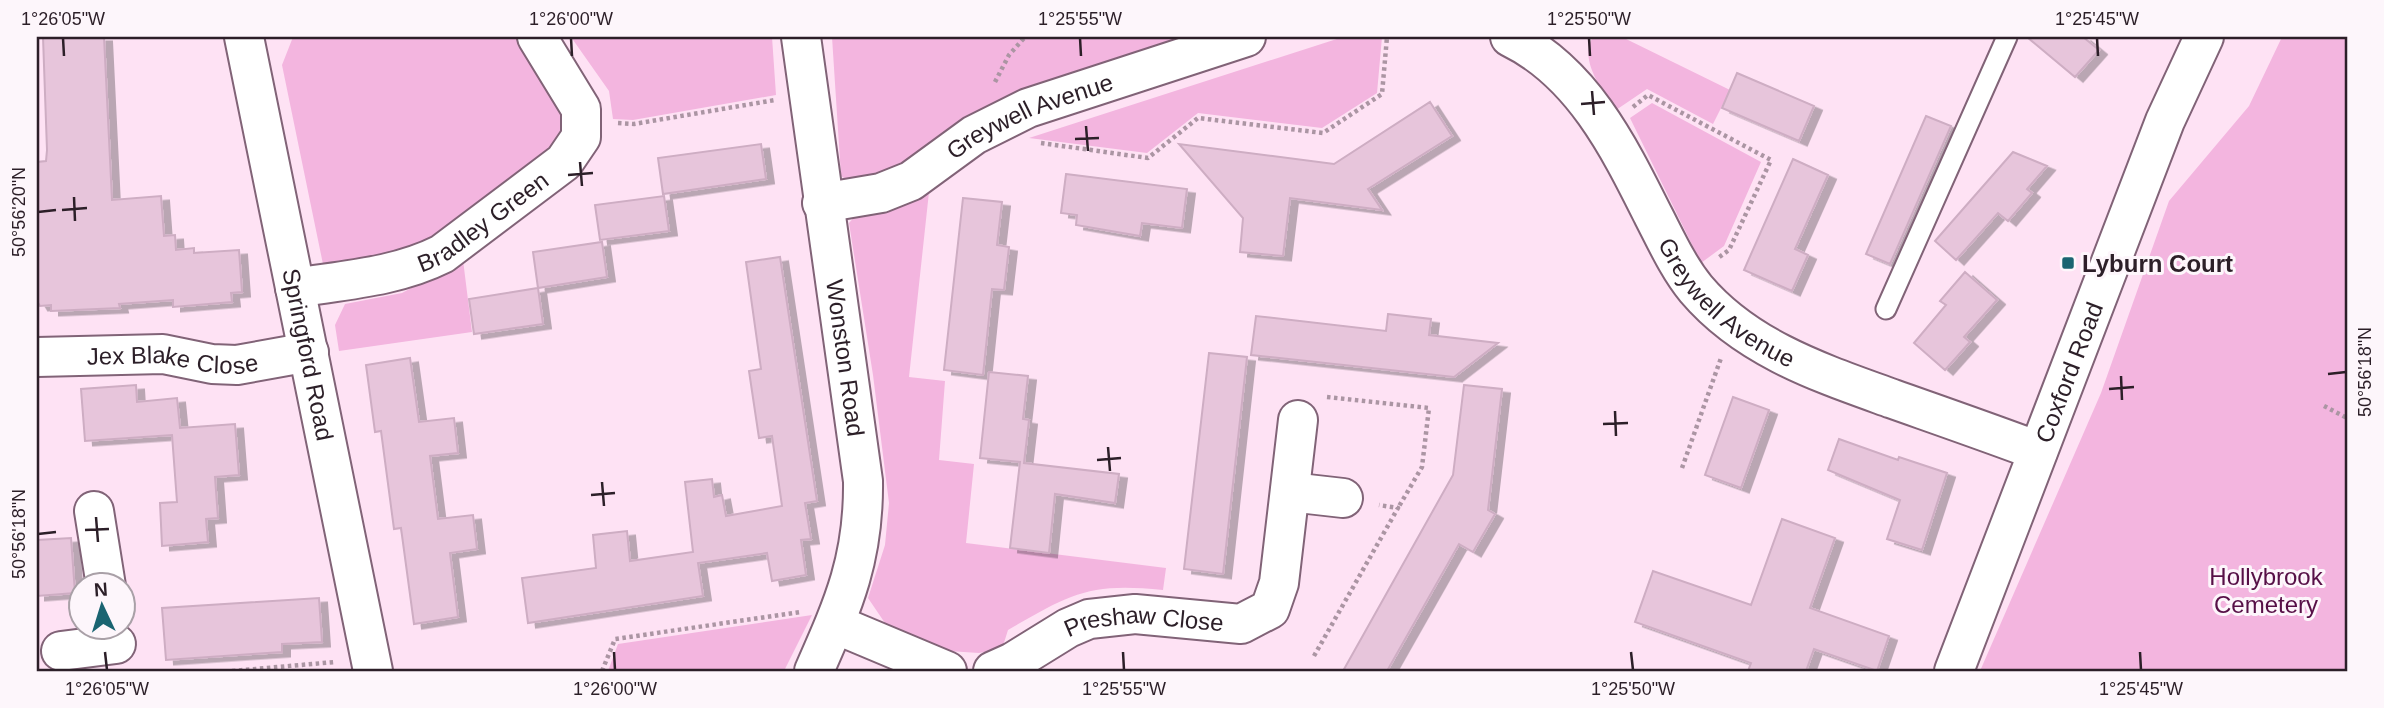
<svg xmlns="http://www.w3.org/2000/svg" width="2384" height="708" font-family="Helvetica,sans-serif">
<style>
.green{fill:#f3b5df}
.building{fill:#e7c5db;stroke:#ceadc3;stroke-width:2;filter:url(#shadow)}
.lines{fill:none;stroke-linecap:round;stroke-linejoin:round}
.lane-casing{stroke:#816377;stroke-width:23}
.street-casing{stroke:#816377;stroke-width:42}
.secondary-casing{stroke:#816377;stroke-width:42}
.path{stroke:#ab95a3;stroke-width:4.5;stroke-dasharray:3.5 3.5;stroke-linecap:butt}
.lane{stroke:#fff;stroke-width:19}
.street{stroke:#fff;stroke-width:38}
.secondary{stroke:#fff;stroke-width:38}
.ticks{fill:none;stroke:#2c1f28;stroke-width:2.5}
.poi-dot{fill:#1a6471;stroke:#fdf6fb;stroke-width:2.5}
.labels{text-anchor:middle;dominant-baseline:central;stroke-width:6;stroke-linejoin:round;paint-order:stroke}
.street-label{font-size:24px;fill:#2c1f28;stroke:#fdf6fb}
.poi-label{font-size:24px;font-weight:bold;fill:#2c1f28;stroke:#fdf6fb;text-anchor:start}
.park-label{font-size:24px;fill:#571047;stroke:#fdf6fb}
.neatline{fill:none;stroke:#2c1f28;stroke-width:2.5}
.ticks-label{font-size:18px;text-anchor:middle;fill:#2c1f28}
</style>
<defs>
<filter id="shadow"><feDropShadow dx="8" dy="4.5" stdDeviation="0" flood-color="#0004"/></filter>
</defs>
<rect width="100%" height="100%" fill="#fee2f4"/>
<path class="green" d="M293,37H524L568,121L548,160L416,248L324,269L282,65Z
M571,37H772L776,95L633,120L613,119L609,91Z
M832,37H1212L856,186L841,176Z
M1343,37H1382L1377,93L1322,128L1198,113L1147,153L1029,138Z
M1593,37H1622L1730,90L1713,124L1647,89L1616,110C1603,91 1578,60 1593,37Z
M2282,37H2347V671H1980L2101,393L2169,201L2249,106Z
M1652,103L1761,162L1724,246L1701,263L1630,118Z
M929,192L909,377L945,381L939,460L974,464L966,543L1166,568L1163,590C1089,582 1070,594 1008,630L1002,649L979,653L948,651L887,626L868,598L885,545L889,503L873,375L849,223L857,214Z
M463,260L472,332L339,351L335,325L345,304L402,293Z
M812,615L784,671H608L618,644Z"/>
<path class="building" d="M43,37H104L112,200L161,196L164,236L175,235L176,250L194,248V253L239,250L242,292L231,293L232,302L173,307V300L119,304L120,308L51,311V305L40,306L37,301V162L46,161L47,150Z
M2027,37H2083L2099,50L2075,77Z
M1737,73L1814,106L1799,141L1722,108Z
M1430,102L1452,136L1368,189L1382,210L1290,198L1283,256L1240,252L1243,218L1179,144L1334,164Z
M1926,116L1951,126L1890,264L1866,254Z
M761,144L766,179L663,194L658,158Z
M2013,152L2047,166L2027,189L2032,193L2008,221L1998,213L1956,260L1935,241Z
M1793,159L1828,175L1795,249L1808,255L1792,291L1744,270Z
M1066,174L1187,189L1182,228L1142,223L1140,236L1076,225L1077,215L1061,213Z
M664,196L669,231L600,240L595,205Z
M963,198L1002,202L997,245L1009,247L1004,290L992,289L983,375L944,370Z
M602,242L607,277L538,288L533,252Z
M780,257L817,501L805,503L811,539L801,540L806,575L772,581L767,553L698,563L703,596L528,623L522,578L596,568L593,535L627,531L630,561L693,552L685,482L712,479L714,497L722,495L726,516L782,506L772,436L759,438L749,371L761,369L746,262Z
M1965,272L1997,300L1964,337L1970,342L1945,370L1914,343L1946,305L1940,301Z
M538,288L543,324L474,334L469,299Z
M1388,314L1431,319L1429,335L1498,343L1454,377L1251,355L1256,316L1386,331Z
M1209,353L1247,357L1223,574L1184,569Z
M410,358L419,422L454,418L458,453L430,456L438,519L473,515L477,549L450,553L458,617L414,624L401,528L394,529L381,431L375,432L366,365Z
M989,372L1028,376L1023,419L1029,420L1024,463L1119,474L1115,503L1055,494L1049,553L1010,548L1020,462L980,458Z
M136,385L137,402L177,398L180,428L235,424L239,475L215,477L218,518L206,519L208,542L162,546L160,503L177,502L172,435L85,441L81,389Z
M1464,385L1502,389L1488,510L1495,514L1473,552L1459,544L1387,671H1343L1453,475Z
M1733,397L1769,410L1741,488L1705,475Z
M1839,439L1898,460L1899,457L1947,473L1922,550L1887,539L1900,500L1828,470Z
M1782,519L1835,538L1810,608L1889,636L1877,671L1814,649L1806,671H1748L1751,663L1635,622L1653,571L1751,605Z
M71,538L75,593L37,596V540Z
M319,598L322,642L282,644V652L166,660L162,608Z"/>
<g class="lines">
<g class="lane-casing">
<path id="lane" d="M1886,309L2007,37"/>
</g>
<g class="street-casing">
<g id="street">
<path id="s1" d="M244,37L373,671"/>
<path id="s2" d="M801,37L863,481C864,558 844,603 814,671"/>
<path id="s3" d="M1510,37C1582,72 1619,147 1653,215C1666,240 1678,267 1696,289C1747,349 1821,373 1893,399C1941,416 1990,433 2038,451"/>
<path id="s4" d="M822,203L881,193L911,181L974,135L1028,108L1246,37"/>
<path id="s5" d="M295,288C345,280 396,277 442,254L564,162L581,137V109L537,37"/>
<path id="s6" d="M37,357L163,354L212,364L237,365L309,352"/>
<path d="M1290,492L1343,498"/>
<path d="M94,511L106,586"/>
<path d="M835,624L947,671"/>
<path d="M61,651L116,644"/>
<path id="s7" d="M993,671L1013,662L1068,628L1089,619L1135,614L1241,624L1270,609L1279,583L1298,420"/>
</g>
</g>
<g class="secondary-casing">
<g id="secondary">
<path id="s8" d="M1954,671L2165,121L2204,37"/>
</g>
</g>
<path class="path" d="M995,82L1009,55L1025,37
M1633,107L1648,95L1771,160L1729,250L1718,258
M618,123L634,124L775,100
M1041,143L1148,158L1198,118L1323,133L1382,94L1387,37
M1327,397L1429,408L1422,467L1398,508
M2324,406L2347,418
M1682,468L1721,358
M1314,656L1398,508L1379,505
M232,671L335,662
M602,671L615,639L801,612"/>
<use href="#lane" class="lane"/>
<use href="#street" class="street"/>
<use href="#secondary" class="secondary"/>
</g>
<path class="ticks" d="M63,38L64,56M571,38L572,56M1080,38L1081,56M1589,38L1590,56M2097,38L2098,56M1592,91L1594,115M1581,104L1605,102M1086,126L1088,151M1075,139L1099,138M580,162L582,186M568,175L593,173M74,197L75,221M62,210L87,208M38,212L56,210M2328,374L2346,372M2121,376L2122,400M2109,389L2134,387M1615,411L1616,436M1603,424L1628,423M1108,447L1110,471M1097,460L1121,458M602,482L604,506M591,495L615,493M96,517L98,542M85,530L109,529M38,534L56,532M105,652L107,670M614,652L615,670M1123,652L1124,670M1631,652L1633,670M2140,652L2141,670"/>
<rect class="poi-dot" x="2061" y="256" width="14" height="14" rx="3.5"/>
<g class="labels">
<g class="street-label">
<text stroke="none"><textPath href="#s4" startOffset="229">Greywell Avenue</textPath></text>
<text stroke="none"><textPath href="#s5" startOffset="203">Bradley Green</textPath></text>
<text stroke="none"><textPath href="#s3" startOffset="350">Greywell Avenue</textPath></text>
<text stroke="none"><textPath href="#s1" startOffset="324">Springford Road</textPath></text>
<text stroke="none"><textPath href="#s6" startOffset="136">Jex Blake Close</textPath></text>
<text stroke="none"><textPath href="#s2" startOffset="324">Wonston Road</textPath></text>
<text stroke="none"><textPath href="#s8" startOffset="320">Coxford Road</textPath></text>
<text stroke="none"><textPath href="#s7" startOffset="164">Preshaw Close</textPath></text>
</g>
<g class="poi-label">
<text x="2082" y="263">Lyburn Court</text>
</g>
<g class="park-label">
<text x="2266" y="576">Hollybrook<tspan x="2266" dy="28">Cemetery</tspan></text>
</g>
</g>
<rect width="2384" height="708" fill="none" stroke="#fdf6fb" stroke-width="77"/>
<g transform="translate(102 606) rotate(356)"><circle r="33" fill="#fdf6fb" stroke="#a9a0a7" stroke-width="2"/>
<path d="M0-5L12 26L0 18L-12 26Z" fill="#1a6471"/>
<text y="-10" font-size="19" font-weight="bold" text-anchor="middle" fill="#2c1f28">N</text>
</g>
<rect x="38" y="38" width="2308" height="632" class="neatline"/>
<g class="ticks-label">
<text x="63" y="25">1°26'05"W</text>
<text x="571" y="25">1°26'00"W</text>
<text x="1080" y="25">1°25'55"W</text>
<text x="1589" y="25">1°25'50"W</text>
<text x="2097" y="25">1°25'45"W</text>
<text transform="translate(19 212) rotate(-90)" y="6">50°56'20"N</text>
<text transform="translate(2365 372) rotate(-90)" y="6">50°56'18"N</text>
<text transform="translate(19 534) rotate(-90)" y="6">50°56'18"N</text>
<text x="107" y="695">1°26'05"W</text>
<text x="615" y="695">1°26'00"W</text>
<text x="1124" y="695">1°25'55"W</text>
<text x="1633" y="695">1°25'50"W</text>
<text x="2141" y="695">1°25'45"W</text>
</g>
</svg>
